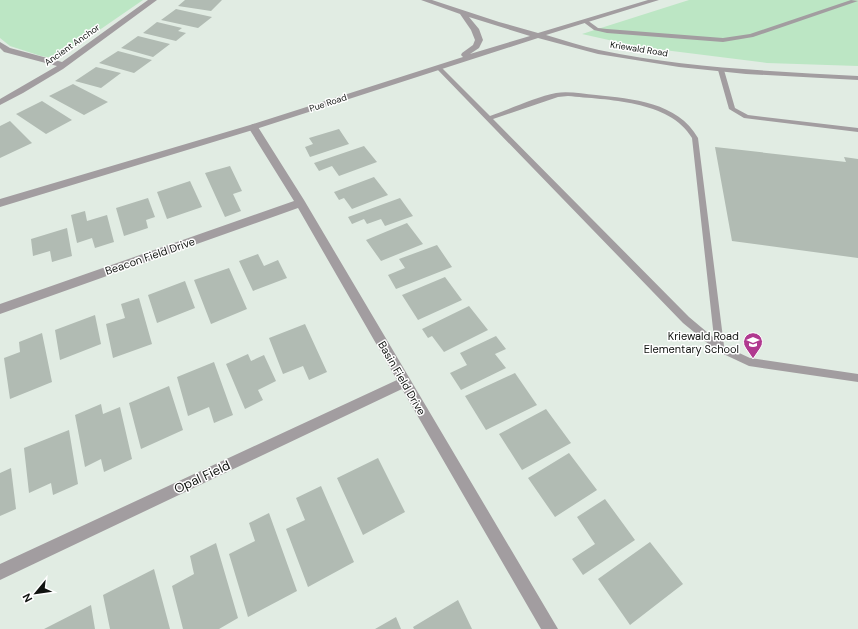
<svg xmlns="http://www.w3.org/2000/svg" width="858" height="629" font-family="'DM Sans',sans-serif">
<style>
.green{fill:#bce6c4}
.building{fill:#b1bbb3}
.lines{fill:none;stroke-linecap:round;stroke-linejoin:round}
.service{fill:#a29da0;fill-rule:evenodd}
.minor{fill:#a29da0;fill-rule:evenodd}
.tertiary{fill:#a29da0;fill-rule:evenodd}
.labels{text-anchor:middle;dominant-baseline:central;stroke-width:3;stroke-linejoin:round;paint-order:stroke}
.far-street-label{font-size:9px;fill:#101310;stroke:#fff}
.street-label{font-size:11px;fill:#101310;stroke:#fff}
.poi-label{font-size:11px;fill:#101310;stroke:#fff;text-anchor:end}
.near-street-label{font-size:13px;fill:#101310;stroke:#fff}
</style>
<rect width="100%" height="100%" fill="#e1ece3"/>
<path class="green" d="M0,0H143L66,53L53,58L41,56L10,46L0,38Z
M689,0H858V66L767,63L640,47L582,34Z"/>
<path class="building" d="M185,0H222L211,11L178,6Z
M176,9L212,17L198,28L161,20Z
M157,22L182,28L178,31L186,33L176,41L143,33Z
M138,36L170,44L153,57L121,48Z
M118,51L152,60L134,73L99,63Z
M96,67L121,73L101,88L75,81Z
M73,84L108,102L84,115L49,96Z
M42,101L72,120L46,134L16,114Z
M10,121L32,143L0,158V126Z
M339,129L349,144L310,157L305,147L313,144L309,138Z
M364,146L377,162L339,176L332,166L319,171L314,163Z
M715,147L846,162L844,157L858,159V258L732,241Z
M230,166L242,191L233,194L241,211L225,217L205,173Z
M374,177L388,195L352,209L344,198L339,200L334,192Z
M190,181L202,207L167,219L157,192Z
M148,198L155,217L146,220L148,228L124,236L116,208Z
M400,198L413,216L385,226L381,219L367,224L364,219L352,224L348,217Z
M85,211L87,221L107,215L114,242L95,248L92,238L77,243L71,215Z
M407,223L423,244L381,261L366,240Z
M67,228L72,256L52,262L50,251L33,256L31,239Z
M437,245L452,267L396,289L388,275L405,268L399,259Z
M258,254L264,266L278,260L287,278L253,291L239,261Z
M229,268L247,309L211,324L194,280Z
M445,277L462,300L418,320L402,295Z
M185,281L195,308L157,323L148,295Z
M139,298L152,344L113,358L106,324L125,318L121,304Z
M469,306L488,330L444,352L432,336L428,338L422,329Z
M95,315L101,344L60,360L55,330Z
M305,324L327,372L309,380L303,366L283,374L269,338Z
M42,333L52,382L10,399L4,358L20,352L19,342Z
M496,336L506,349L495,354L506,368L461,390L450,373L467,365L460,353Z
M248,354L251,361L264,355L276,381L258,390L263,400L245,409L226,364Z
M214,362L233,415L214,423L209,407L188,416L177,377Z
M515,373L537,405L486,430L465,396Z
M169,386L183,430L141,449L129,403Z
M101,404L103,414L120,407L132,459L104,472L101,459L85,467L75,415Z
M546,409L571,443L522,470L499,434Z
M69,430L78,484L53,495L51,483L29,493L24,448Z
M569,453L597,490L555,517L528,478Z
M378,458L405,512L363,535L337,478Z
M11,468L16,509L0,516V473Z
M321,486L354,562L308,587L286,529L305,520L296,498Z
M605,499L635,540L583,575L572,559L595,544L577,517Z
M269,513L297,591L248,617L229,554L255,541L249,523Z
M650,542L683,584L630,625L598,579Z
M216,543L238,618L219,629H183L172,586L194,574L190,556Z
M154,569L170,629H110L103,595Z
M458,600L472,629H414L413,627Z
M91,605L95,629H44Z
M396,617L401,629H375Z"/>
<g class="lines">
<path class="service" d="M851,0L858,1L753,37L723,42L607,33L594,30L582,21L587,20L598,28L607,29L723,38L750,34Z
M436,66H440L490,116C510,109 536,97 556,93C569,91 583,94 596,95C632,99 678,102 698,138L724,346L750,358L858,374V382L749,366L717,351L683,323L436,68ZM568,96C606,100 670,100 692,138L714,338L689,317L493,119L558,97Z
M721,68L724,70L735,108L748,115L858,128V132L744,118L729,109L718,70Z"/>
<path class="minor" d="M148,0H157L63,69L23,93L0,105V99L57,66L4,52L0,48V42L10,48L62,62Z
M253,124L258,127L304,200L558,629H541L402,389L0,580V564L397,380L298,208L0,314V304L294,201L248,127Z"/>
<path class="tertiary" d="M421,0H432L499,22L538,33L648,0H659L546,35C564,40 581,46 599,50C684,68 771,71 858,76V80L746,74L679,67L598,54L538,38L256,129L0,207V199L250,125L463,57L461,55L462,53L473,45L475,40L471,30L460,14ZM469,17L530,36L470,54L479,48L483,40L479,29Z"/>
</g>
<defs>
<g id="school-pin" transform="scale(1)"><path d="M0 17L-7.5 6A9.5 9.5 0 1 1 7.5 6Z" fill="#b0398f" stroke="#fff"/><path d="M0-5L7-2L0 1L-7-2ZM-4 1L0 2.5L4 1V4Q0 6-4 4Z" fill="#fff"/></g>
</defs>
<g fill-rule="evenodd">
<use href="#school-pin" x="753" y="342"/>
</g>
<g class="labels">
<g class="far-street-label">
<text transform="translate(72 45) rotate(-35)">Ancient Anchor</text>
<text transform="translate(639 49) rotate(9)">Kriewald Road</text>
<text transform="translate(328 103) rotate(-18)">Pue Road</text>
</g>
<g class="street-label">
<text transform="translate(150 256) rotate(-19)">Beacon Field Drive</text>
<text transform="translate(402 378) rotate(60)">Basin Field Drive</text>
</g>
<g class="poi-label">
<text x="739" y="336">Kriewald Road<tspan x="739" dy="13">Elementary School</tspan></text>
</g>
<g class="near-street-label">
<text transform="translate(202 477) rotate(-25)">Opal Field</text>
</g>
</g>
<g transform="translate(36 593) rotate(241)" stroke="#ffffff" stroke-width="3" paint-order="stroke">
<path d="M0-3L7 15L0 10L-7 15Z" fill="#101310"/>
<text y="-6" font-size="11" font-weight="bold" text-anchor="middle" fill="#101310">N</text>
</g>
</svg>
